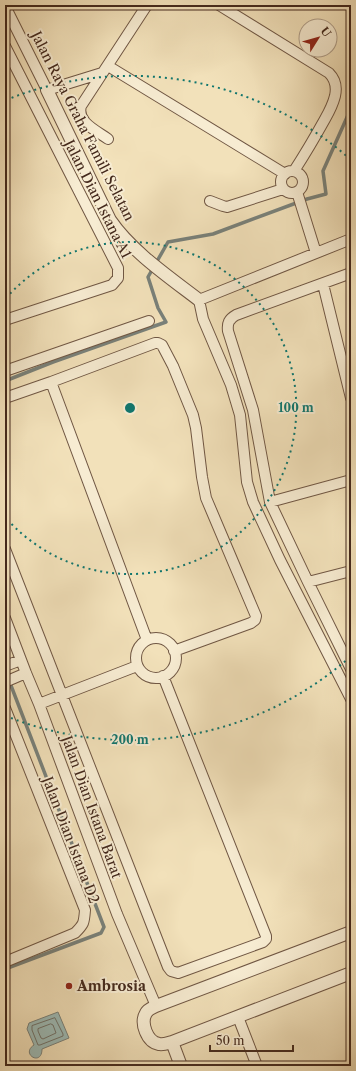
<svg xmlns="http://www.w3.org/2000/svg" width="356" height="1071" font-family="'Libre Caslon Text',serif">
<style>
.water{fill:#9dbcb8;stroke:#79817a}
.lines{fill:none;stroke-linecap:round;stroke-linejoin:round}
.shore{stroke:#70726a;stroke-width:1}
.stream{stroke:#79817a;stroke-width:3.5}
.minor-casing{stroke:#705744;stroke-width:12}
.tertiary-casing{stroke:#705744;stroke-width:14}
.minor{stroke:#f7ecd2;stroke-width:10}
.tertiary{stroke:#f7ecd2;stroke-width:12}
.ring{fill:none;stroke:#0f766e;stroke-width:2;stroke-dasharray:2 4}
.poi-dot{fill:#8f2418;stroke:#f7ecd2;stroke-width:1.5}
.labels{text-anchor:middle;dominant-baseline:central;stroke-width:4;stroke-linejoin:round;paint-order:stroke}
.street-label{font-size:14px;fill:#44291c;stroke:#f7ecd2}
.poi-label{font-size:14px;font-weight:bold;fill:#44291c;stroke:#f7ecd2;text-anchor:start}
.centre{fill:#0f766e;stroke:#f7ecd2;stroke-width:2}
.ring-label{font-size:12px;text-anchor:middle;font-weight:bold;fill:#0f766e;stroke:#f7ecd2;stroke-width:4;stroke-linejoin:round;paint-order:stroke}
</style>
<rect width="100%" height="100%" fill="#f2e1ba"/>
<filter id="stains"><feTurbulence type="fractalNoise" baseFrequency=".005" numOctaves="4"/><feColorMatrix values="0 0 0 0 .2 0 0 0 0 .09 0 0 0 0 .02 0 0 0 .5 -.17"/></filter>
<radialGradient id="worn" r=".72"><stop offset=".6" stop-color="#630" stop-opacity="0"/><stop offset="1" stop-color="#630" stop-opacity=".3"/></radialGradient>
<path class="water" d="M58,1012L69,1038L42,1049C42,1067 20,1054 34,1045L27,1029L29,1023Z"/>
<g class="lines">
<path class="shore" d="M55,1018L63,1034V1036L40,1045H38L32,1030V1026Z
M51,1024L53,1025L56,1033L43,1039L41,1038L38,1031V1029Z"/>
<path class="stream" d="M5,381L53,362L166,322L158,308L148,277L168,242L213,234L307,199L326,194L323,171L348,115L351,98
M5,670L104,927L101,933L5,969"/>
<g class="minor-casing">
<path id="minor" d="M219,5L329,73C335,79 337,87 335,96C333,104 329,112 325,119C315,137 305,154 294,171
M5,6L47,90L102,73
M5,46L118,268V278L112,285L5,320
M108,66L285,174
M108,139C97,131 76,122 81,106L147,5
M281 182a11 11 0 1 1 22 0a11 11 0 1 1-22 0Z
M297,192L316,253
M210,201L223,206L227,207L283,189
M351,239L199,300L203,319L231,385L240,415L247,482L253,502L280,560L351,699
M351,273L236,315C229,319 227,323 228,331L253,410L270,502L308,582L351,669
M323,284L351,398
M5,371L149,321
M51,382L147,640
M5,398L51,382L155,343H158L162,345L173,366L193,415L196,428L202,477L206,498L256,616L255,620L251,623L174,651
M270,502L351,480
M5,549L168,967L171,971L178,973L263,942L266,939V936L163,676
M308,582L351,571
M5,618L26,673L39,704L117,914L156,1006
M136 658a20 20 0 1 1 40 0a20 20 0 1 1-40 0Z
M5,666L21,660
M5,682L26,673
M39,704L137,666
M5,708L85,910C84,923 84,924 75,933L5,962
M238,1017L257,1066"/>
</g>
<g class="tertiary-casing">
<path id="tertiary" d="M47,90L110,220C131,251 169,277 199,300
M351,932L156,1006C152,1008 148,1009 146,1013C140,1023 147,1042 159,1044C163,1045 168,1043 172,1042L351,973
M172,1042L181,1066"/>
</g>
<use href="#minor" class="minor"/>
<use href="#tertiary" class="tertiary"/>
</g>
<g class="ring">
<path d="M6 298A166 166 0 1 1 6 518"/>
<path d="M350 657A332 332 0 0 1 6 716M6 100A332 332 0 0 1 350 159"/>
</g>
<circle class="poi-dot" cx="69" cy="986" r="4"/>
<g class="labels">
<g class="street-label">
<text transform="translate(83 126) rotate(63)">Jalan Raya Graha Famili Selatan</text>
<text transform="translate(98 199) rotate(63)">Jalan Dian Istana A1</text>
<text transform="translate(92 807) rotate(70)">Jalan Dian Istana Barat</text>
<text transform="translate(71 840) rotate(69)">Jalan Dian Istana D2</text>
</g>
<g class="poi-label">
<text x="77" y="986">Ambrosia</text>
</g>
</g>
<circle cx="130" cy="408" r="6" class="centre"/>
<g class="ring-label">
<text x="296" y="412">100 m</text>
<text x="130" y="744">200 m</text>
</g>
<rect width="356" height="1071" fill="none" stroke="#f2e1ba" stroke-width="20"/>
<rect x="6" y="6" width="344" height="1059" fill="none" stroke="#44291c" stroke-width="2"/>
<rect x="10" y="10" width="336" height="1051" fill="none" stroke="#44291c"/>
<g transform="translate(318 38) rotate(53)"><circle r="19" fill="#f7ecd2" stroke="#af9e89"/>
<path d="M0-3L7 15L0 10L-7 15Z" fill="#8f2418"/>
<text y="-6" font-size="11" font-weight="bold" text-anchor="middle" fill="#44291c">U</text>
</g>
<path d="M210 1045v6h83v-6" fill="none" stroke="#44291c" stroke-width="2"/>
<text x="216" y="1045" font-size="12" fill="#44291c" stroke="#f7ecd2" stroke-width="3" paint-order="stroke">50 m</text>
<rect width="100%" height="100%" filter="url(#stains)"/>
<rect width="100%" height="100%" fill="url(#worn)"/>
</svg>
